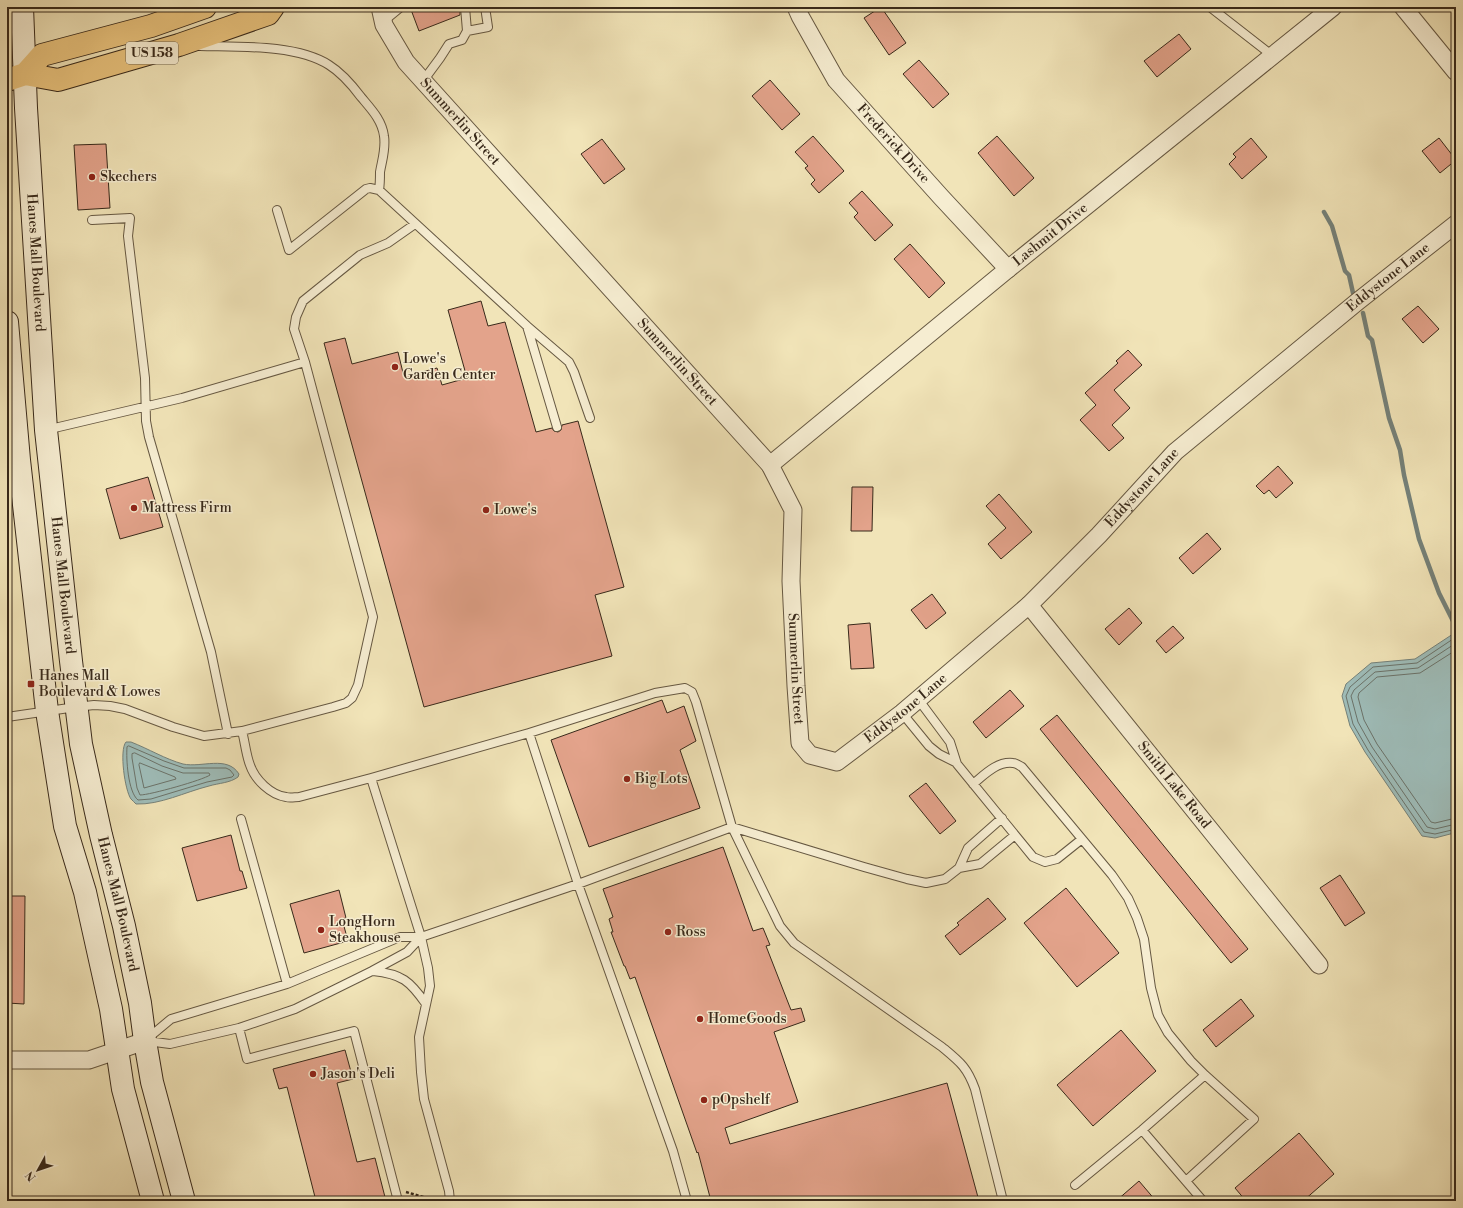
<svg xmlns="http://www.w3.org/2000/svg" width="1463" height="1208" font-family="'Libre Bodoni',serif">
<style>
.water{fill:#9ebcb8;stroke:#758179}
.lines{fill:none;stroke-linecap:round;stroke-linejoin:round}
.shore{stroke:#6b7269;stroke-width:1}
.stream{stroke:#758179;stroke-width:4.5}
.building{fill:#e3a38b;stroke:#38291a}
.service-casing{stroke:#665842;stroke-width:10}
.minor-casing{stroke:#665842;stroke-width:19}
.secondary-casing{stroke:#38291a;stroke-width:24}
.primary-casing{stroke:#38291a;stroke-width:24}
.path{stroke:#38291a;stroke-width:2.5;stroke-dasharray:3 2;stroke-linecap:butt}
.service{stroke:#f6edd1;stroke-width:8}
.minor{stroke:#f6edd1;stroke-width:17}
.secondary{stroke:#f6edd1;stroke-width:22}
.primary{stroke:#e8c27c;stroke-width:22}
.poi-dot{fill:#8f2418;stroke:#f6edd1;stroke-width:1.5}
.labels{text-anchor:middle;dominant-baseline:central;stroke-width:3;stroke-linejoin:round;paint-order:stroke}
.shield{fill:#f6edd1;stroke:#716451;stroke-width:1}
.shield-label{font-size:13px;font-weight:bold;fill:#38291a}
.street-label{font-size:14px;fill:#38291a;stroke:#f6edd1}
.poi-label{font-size:14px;fill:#38291a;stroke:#f6edd1;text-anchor:start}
</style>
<rect width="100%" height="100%" fill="#f1e4b8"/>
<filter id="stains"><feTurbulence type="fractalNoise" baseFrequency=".005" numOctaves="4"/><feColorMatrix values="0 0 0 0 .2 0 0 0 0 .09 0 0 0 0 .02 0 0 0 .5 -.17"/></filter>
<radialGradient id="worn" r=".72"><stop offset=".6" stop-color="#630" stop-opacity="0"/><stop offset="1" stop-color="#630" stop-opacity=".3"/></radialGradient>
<path class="water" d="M1456,632V831L1454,833L1435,838L1422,836L1365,752L1350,726L1342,696L1346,684L1371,663L1415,659Z
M126,742H131C149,749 165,759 183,764C202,768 227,755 239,774L238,777C230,783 219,783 209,786C185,792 160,805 136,804C134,802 133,801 131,799C125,791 119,750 126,742Z"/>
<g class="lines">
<path class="shore" d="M1456,637L1417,663L1373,667L1350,687L1346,696L1353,724L1368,750L1424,832L1435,834L1456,829
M1456,643L1418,668L1375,672L1354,690L1351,696L1358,722L1372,747L1427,827L1435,829L1456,824
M1456,650L1420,673L1377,677L1359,693L1358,697L1364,720L1377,744L1431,822L1435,823L1456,818
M129,746L164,761L184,768H226L230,770L234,775L232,777L207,782L151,799L138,800C128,792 126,759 127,747Z
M135,753L162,766L183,773H209L210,775C203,780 150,795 140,795L137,788L132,758V754Z
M140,763L175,777L176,779L144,788L139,765Z"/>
<path class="stream" d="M1324,212L1332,226L1345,271L1349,275L1353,293
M1363,313L1368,336L1372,340L1389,418L1400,450L1404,475L1419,539L1439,593L1456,627"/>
</g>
<path class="building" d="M410,7H460V15L419,31Z
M881,7L906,43L889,55L864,18Z
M1179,34L1191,49L1157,77L1144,61Z
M919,60L949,94L933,108L903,74Z
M770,80L800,114L782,130L752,96Z
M813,136L844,171L819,193L811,184L815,180L805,168L808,166L795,152Z
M997,136L1034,178L1014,196L978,153Z
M1251,138L1267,157L1242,179L1229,164L1236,157L1233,154Z
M1439,138L1456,160L1440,173L1422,151Z
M602,139L625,169L604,184L581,154Z
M106,144L110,208L78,210L74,145Z
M862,191L893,225L875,241L854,217L858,213L849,203Z
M910,244L945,283L929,298L894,259Z
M481,301L488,326L505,322L536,432L552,428L554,431L558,432L561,430L562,425L578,421L624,587L595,595L612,656L424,707L324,343L345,338L352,364L398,352L404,377L437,368L442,385L467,378L448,310Z
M1418,306L1439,329L1423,343L1402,319Z
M1128,350L1142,365L1114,390L1130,408L1112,425L1124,438L1109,451L1080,420L1096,405L1085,393L1118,363L1116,361Z
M1278,466L1293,483L1276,498L1269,490L1264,494L1256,486Z
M148,477L163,527L120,539L106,489Z
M852,487H873L872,531H851Z
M999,494L1032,532L1001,559L988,544L1006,528L986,506Z
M1207,533L1221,549L1193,574L1179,558Z
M932,594L946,613L926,629L911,610Z
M1129,608L1142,623L1119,645L1105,629Z
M870,623L874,668L851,669L848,625Z
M1173,626L1184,638L1166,653L1156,641Z
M1010,690L1024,706L986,738L973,722Z
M662,700L667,713L684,706L696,741L680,750L700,808L589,847L551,740Z
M1057,715L1248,949L1231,963L1040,729Z
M926,783L956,821L940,834L909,796Z
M231,835L240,871H242L247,888L197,901L182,848Z
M723,847L753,931L763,928L770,945L766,946L791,1010L801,1008L805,1021L774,1032L798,1102L725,1128L730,1144L947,1083L979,1201H711L698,1152L697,1153L635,977L630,979L625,966H624L611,932H613L609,919L613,917L603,889Z
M1340,875L1365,913L1345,926L1320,888Z
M1066,888L1119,953L1077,987L1024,923Z
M339,890L346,918L342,919L348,941L304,953L290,904Z
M7,896H25L24,1004L7,1003Z
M988,898L1006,919L960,955L945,936L959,925L957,923Z
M1241,999L1254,1016L1216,1047L1203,1030Z
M1121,1030L1156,1071L1093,1126L1057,1085Z
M345,1050L353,1079L337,1083L357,1162L375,1158L386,1201H316L287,1087L279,1089L273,1069Z
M1299,1133L1334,1174L1303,1201H1246L1235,1188Z
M1139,1181L1156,1201H1116Z"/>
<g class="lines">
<g class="service-casing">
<path id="service" d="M1210,7L1273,56
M384,21L401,7
M467,31L488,27L485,7
M200,46C237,47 296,44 329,65C342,73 352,85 361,97C371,109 382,120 384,136C386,149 382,160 380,172C380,178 380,184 379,190
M423,81L440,58L449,44L462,40L467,31L465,7
M277,210L289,250L366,189L370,188L379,190L527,326L569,362L574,372L590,418
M92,220L130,218L128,236L145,378L146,421L149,437L211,652L228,734
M527,326L557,427
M305,362L294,329L296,317L303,301L360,255L388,243L415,224
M918,699L950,742L957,764L1033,857L1045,862L1057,859L1082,839
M902,713L929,746L939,754L955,762
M7,717L76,707L94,705L110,706L125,709L173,727L204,736L242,731L333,707L346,703L352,698L358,685L373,617L305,362L182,398L46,430
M242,731C245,742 246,755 250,765C255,780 271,795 286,797C290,798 295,797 299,797L371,778L529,733L655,693L685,688L692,692L696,702L732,827L780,926L794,943L942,1047C960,1062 967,1067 975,1089L1003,1201
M529,733L578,884L673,1151L687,1201
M371,778L421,937L428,968L430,986L419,1037L421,1072L424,1099L449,1191L450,1201
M973,784C984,775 997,761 1013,763C1016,763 1020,766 1022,767L1112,875L1128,898L1137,918L1144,939L1151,988L1158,1015L1168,1033L1191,1061L1205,1075L1254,1119L1186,1181
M241,819L287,984
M959,868L980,864L1015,835
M373,971C402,974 410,981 426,1004
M239,1028L247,1059L354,1031L398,1201
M147,1039L171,1019L287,984L400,937H421L578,884L732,827L864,867L907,879L926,883L945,879L959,868L968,848L1002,818
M147,1041L170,1044L239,1028L295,1009L372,971L407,952L421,937
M1142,1130L1203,1201
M1075,1185L1142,1130L1205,1075"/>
</g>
<g class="minor-casing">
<g id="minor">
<path id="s1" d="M380,7L384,25L406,62L770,465L793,510L791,581L796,686L800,743L810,755L837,762L902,713L1029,605L1099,535L1175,452L1357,302L1456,224"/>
<path id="s2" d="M796,7L800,16L836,80L941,197L1008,269"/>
<path d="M1403,7L1456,72"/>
<path id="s3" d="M770,465L1008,269L1333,7"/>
<path id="s4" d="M1029,605L1319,965"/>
<path d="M7,1060H89L145,1041"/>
</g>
</g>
<g class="secondary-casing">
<g id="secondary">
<path id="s5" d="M22,7L26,108L46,430L71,661L81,744L101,835L124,926L140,1003L145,1041L152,1082L184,1201"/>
<path d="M7,322L19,460L47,711L65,826L85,892L111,1009L123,1089L153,1201"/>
</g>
</g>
<g class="primary-casing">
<path id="primary" d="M25,74L42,55L151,26L205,7
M7,80L25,74L58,80L179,45L268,14L273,7"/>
</g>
<path class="path" d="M406,1192L430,1199"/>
<use href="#service" class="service"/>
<use href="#minor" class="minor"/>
<use href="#secondary" class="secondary"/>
<use href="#primary" class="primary"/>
</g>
<g class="poi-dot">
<circle cx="92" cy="177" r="4"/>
<circle cx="395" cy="367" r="4"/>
<circle cx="134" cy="508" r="4"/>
<circle cx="486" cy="510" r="4"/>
<rect x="27" y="680" width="8" height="8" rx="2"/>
<circle cx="627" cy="779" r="4"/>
<circle cx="321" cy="930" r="4"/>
<circle cx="668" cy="932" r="4"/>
<circle cx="700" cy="1019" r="4"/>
<circle cx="313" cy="1074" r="4"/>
<circle cx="704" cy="1100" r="4"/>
</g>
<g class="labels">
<rect class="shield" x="126" y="42" width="52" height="22" rx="3"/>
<g class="shield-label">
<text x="152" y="53">US 158</text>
</g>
<g class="street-label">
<text stroke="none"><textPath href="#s1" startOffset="142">Summerlin Street</textPath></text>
<text stroke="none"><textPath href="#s2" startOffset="169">Frederick Drive</textPath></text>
<text stroke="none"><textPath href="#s3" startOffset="363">Lashmit Drive</textPath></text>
<text stroke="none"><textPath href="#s5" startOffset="256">Hanes Mall Boulevard</textPath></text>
<text stroke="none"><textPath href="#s1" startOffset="1667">Eddystone Lane</textPath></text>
<text stroke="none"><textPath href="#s1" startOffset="466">Summerlin Street</textPath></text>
<text stroke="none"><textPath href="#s1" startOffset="1343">Eddystone Lane</textPath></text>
<text stroke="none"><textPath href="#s5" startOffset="580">Hanes Mall Boulevard</textPath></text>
<text stroke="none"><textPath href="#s1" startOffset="814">Summerlin Street</textPath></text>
<text stroke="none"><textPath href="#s1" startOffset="1019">Eddystone Lane</textPath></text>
<text stroke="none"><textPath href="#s4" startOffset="231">Smith Lake Road</textPath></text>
<text stroke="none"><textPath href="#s5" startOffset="904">Hanes Mall Boulevard</textPath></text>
</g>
<g class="poi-label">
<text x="100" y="177">Skechers</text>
<text x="403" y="359">Lowe's<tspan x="403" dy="16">Garden Center</tspan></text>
<text x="142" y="508">Mattress Firm</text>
<text x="494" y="510">Lowe's</text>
<text x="39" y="676">Hanes Mall<tspan x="39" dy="16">Boulevard &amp; Lowes</tspan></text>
<text x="635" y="779">Big Lots</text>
<text x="329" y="922">LongHorn<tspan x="329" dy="16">Steakhouse</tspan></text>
<text x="676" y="932">Ross</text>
<text x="708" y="1019">HomeGoods</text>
<text x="321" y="1074">Jason's Deli</text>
<text x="712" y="1100">pOpshelf</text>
</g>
</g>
<rect width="1463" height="1208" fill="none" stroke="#f1e4b8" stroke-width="24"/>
<rect x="8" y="8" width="1447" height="1192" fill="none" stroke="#38291a" stroke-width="2"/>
<rect x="12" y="12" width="1439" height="1184" fill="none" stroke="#38291a"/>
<g transform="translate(38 1170) rotate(230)" stroke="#f6edd1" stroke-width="3" paint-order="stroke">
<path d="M0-3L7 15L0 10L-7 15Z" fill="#38291a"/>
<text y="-6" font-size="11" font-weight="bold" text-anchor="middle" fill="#38291a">N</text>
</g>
<rect width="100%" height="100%" filter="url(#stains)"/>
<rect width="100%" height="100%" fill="url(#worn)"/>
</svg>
